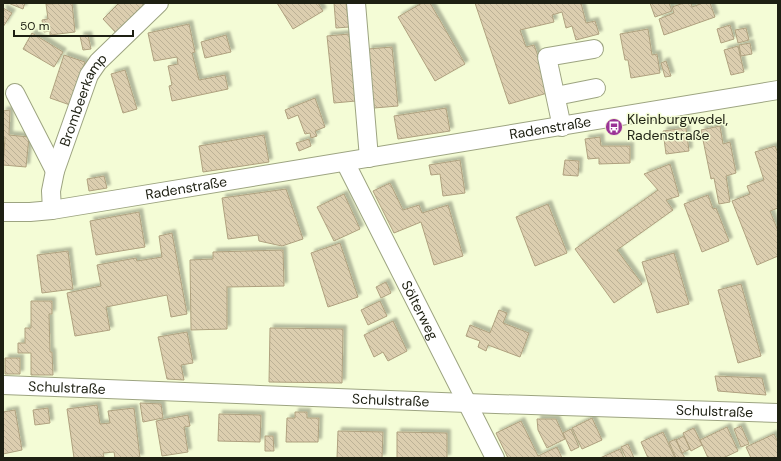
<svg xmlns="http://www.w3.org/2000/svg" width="781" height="461" font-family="'DM Sans',sans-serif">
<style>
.building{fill:url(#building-back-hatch);stroke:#afa17f;filter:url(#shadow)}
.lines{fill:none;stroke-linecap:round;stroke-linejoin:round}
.minor-casing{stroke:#9da481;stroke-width:20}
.minor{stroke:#fff;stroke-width:18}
.labels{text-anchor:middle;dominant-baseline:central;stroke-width:3;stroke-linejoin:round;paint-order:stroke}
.street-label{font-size:14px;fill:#1e2013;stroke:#f4fcd6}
.poi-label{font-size:14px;fill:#1e2013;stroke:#f4fcd6;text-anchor:start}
</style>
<defs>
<pattern id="building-back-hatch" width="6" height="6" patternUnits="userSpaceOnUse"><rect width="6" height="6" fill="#dcceaf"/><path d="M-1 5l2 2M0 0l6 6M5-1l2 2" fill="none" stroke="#bcb196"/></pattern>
<filter id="shadow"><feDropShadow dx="3.5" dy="-3.5" stdDeviation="1" flood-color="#0004"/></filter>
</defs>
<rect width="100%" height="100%" fill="#f4fcd6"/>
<path class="building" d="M8,3H25L23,9Z
M72,3L75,32L50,35V31L44,32L42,20L48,19L46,4Z
M119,3H149L117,34L103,19Z
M277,3H318L323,11L293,29Z
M334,3H346L349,27L336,28Z
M422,3H430L465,64L435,81L398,17Z
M475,3H581L586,23L595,21L599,34L576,40L572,26L566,28L562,12L552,15L554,22L520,30L526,47L534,45L551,92L509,104Z
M650,3H669L672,11L655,17Z
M684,3H691L692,7L703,3H710L715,17L664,35L659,19L674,13L672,7Z
M3,8L12,13L3,27Z
M189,24L195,52L192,53L199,80L225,75L228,89L172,101L169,86L172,85L168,66L178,64L177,57L154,61L148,33Z
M730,25L734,39L721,43L717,29Z
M746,28L749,40L738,43L735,30Z
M648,29L652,55L657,54L660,73L631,78L628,60H625L620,34Z
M32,33L63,52L54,67L23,49Z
M349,34L356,101L334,103L327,36Z
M88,35L91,49L83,50L80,36Z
M226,35L231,52L205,58L201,42Z
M750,43L752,54L741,56L739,45Z
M738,46L744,72L731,75L724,50Z
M392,47L398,106L374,108L368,49Z
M64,55L85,62L70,105L50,98Z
M666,61L671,76L665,77L661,63Z
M125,70L137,109L123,113L111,74Z
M315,98L325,127L315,131L317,136L311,138L310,133L305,134L298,115L288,119L285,110Z
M446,108L450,131L398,139L394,116Z
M10,110L9,135L29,137L26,167L3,165L5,138H3V111Z
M720,126L723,144L730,142L736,173L726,176L730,202L719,204L714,178L711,179L701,130Z
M686,128L689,151L666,154L663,131Z
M264,135L269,162L203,172L199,146Z
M600,137L601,146H630V163L599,164V158L588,159L585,139Z
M309,139L311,146L299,151L296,143Z
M775,146L778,153V208L770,211L778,231V256L757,265L732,201L750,194L747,186L764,180L755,152Z
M460,160L465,193L443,196L440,174L431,175L429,165Z
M565,160L579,161L578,176L563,175Z
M670,164L679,196L666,200L673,210L617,250L642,284L614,303L575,249L658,190L644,174Z
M104,176L107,188L89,191L87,179Z
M390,183L403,210L419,205L422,213L448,205L463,256L434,265L421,222L394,233L373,191Z
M286,189L303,239L282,246L259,241L258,235L228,239L222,198Z
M344,194L360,229L334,241L317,207Z
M708,195L713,209L716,208L729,241L702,252L684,204Z
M548,204L567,253L535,266L516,217Z
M139,212L145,247L96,255L90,221Z
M172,233L187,314L171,317L167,295L106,307L110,330L75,336L67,293L101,286L97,265L136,258L137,261L162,257L159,236Z
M340,243L358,297L328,307L311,253Z
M283,250L284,286L227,287V329L191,330L190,260L213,259V252Z
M68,251L73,289L42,293L37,255Z
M674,253L689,304L657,313L642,262Z
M386,282L391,293L381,298L376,287Z
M741,284L761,356L738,363L718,290Z
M31,301H52V314H49L50,352H52L53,375H31V353H18V343H25V328H31Z
M380,301L387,316L368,325L361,310Z
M499,310L507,313L503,323L529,333L520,357L488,345L486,351L478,347L480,341L466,336L470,325L490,333Z
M393,321L407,351L388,361L383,352L374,357L364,335Z
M270,328L343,329L342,383L269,382Z
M187,332L193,363L181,365L184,380L167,379L158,337Z
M5,358H20V374H5Z
M715,376L762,378L766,395L718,391Z
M140,403L161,404L163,418L143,422Z
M97,405L100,424L110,423L108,411L134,408L140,458H115L114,452L103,453L104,457L74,458L67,409Z
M48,408L50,423L35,425L33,410Z
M15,410L22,450L3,454V412Z
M295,412H307V418H319L318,442H286L287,418H295Z
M219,414L261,415L260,442L218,441Z
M188,415L190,426L184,427L188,452L162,456L156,421Z
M592,418L602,440L582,449L572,428Z
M537,419H556L565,439L547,448L538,430Z
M521,421L538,456L557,447L562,458H508L496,433Z
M741,426L749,444L741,447L734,429Z
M727,427L738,451L723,458H708L700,440Z
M694,428L702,445L691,451L683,433Z
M571,429L579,447L571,451L563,433Z
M338,431L383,432L382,458H337Z
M397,432L447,433V458H397Z
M663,432L675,458H648L641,442Z
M774,434L778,442V458H751L746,447Z
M265,436H273L274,451H265Z
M684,436L690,449L682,453L676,440Z
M676,439L682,453L685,458H676L669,442Z
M628,444L634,458H626L621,447Z
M620,449L624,458H600Z"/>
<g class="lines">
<g class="minor-casing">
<g id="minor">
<path d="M356,3L369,158"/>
<path d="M15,93L55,171"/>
<path d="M556,96L596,88"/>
<path d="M562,127L547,57L594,49"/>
<path id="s1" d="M345,162L495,458"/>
<path id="s2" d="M52,210L51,191L55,171L89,75L98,62L159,3"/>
<path id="s3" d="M3,212H30L52,210L778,90"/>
<path id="s4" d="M3,385L467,403L778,413"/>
</g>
</g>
<use href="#minor" class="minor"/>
</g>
<defs>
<g id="bus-disc" transform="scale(0.9)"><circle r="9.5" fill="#9b3396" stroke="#f4fcd6"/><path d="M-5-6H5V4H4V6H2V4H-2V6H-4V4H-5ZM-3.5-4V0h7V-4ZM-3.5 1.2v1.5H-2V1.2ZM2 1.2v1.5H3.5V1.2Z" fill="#fff"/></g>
</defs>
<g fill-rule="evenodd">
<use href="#bus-disc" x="614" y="127"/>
</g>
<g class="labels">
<g class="street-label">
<text stroke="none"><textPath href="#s2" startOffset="116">Brombeerkamp</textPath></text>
<text stroke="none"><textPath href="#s3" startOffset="554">Radenstraße</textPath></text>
<text stroke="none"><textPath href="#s3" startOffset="185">Radenstraße</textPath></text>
<text stroke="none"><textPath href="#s1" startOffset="166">Sölterweg</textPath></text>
<text stroke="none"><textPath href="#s4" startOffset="64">Schulstraße</textPath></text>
<text stroke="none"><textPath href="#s4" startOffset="388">Schulstraße</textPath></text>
<text stroke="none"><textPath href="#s4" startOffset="712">Schulstraße</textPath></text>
</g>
<g class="poi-label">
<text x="627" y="119">Kleinburgwedel,<tspan x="627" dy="16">Radenstraße</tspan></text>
</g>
</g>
<rect width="781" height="461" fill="none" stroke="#1e2013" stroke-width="8"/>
<path d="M14 30v6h119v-6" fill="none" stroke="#1e2013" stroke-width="2"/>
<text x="20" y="30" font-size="12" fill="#1e2013" stroke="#f4fcd6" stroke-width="3" paint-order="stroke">50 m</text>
</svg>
